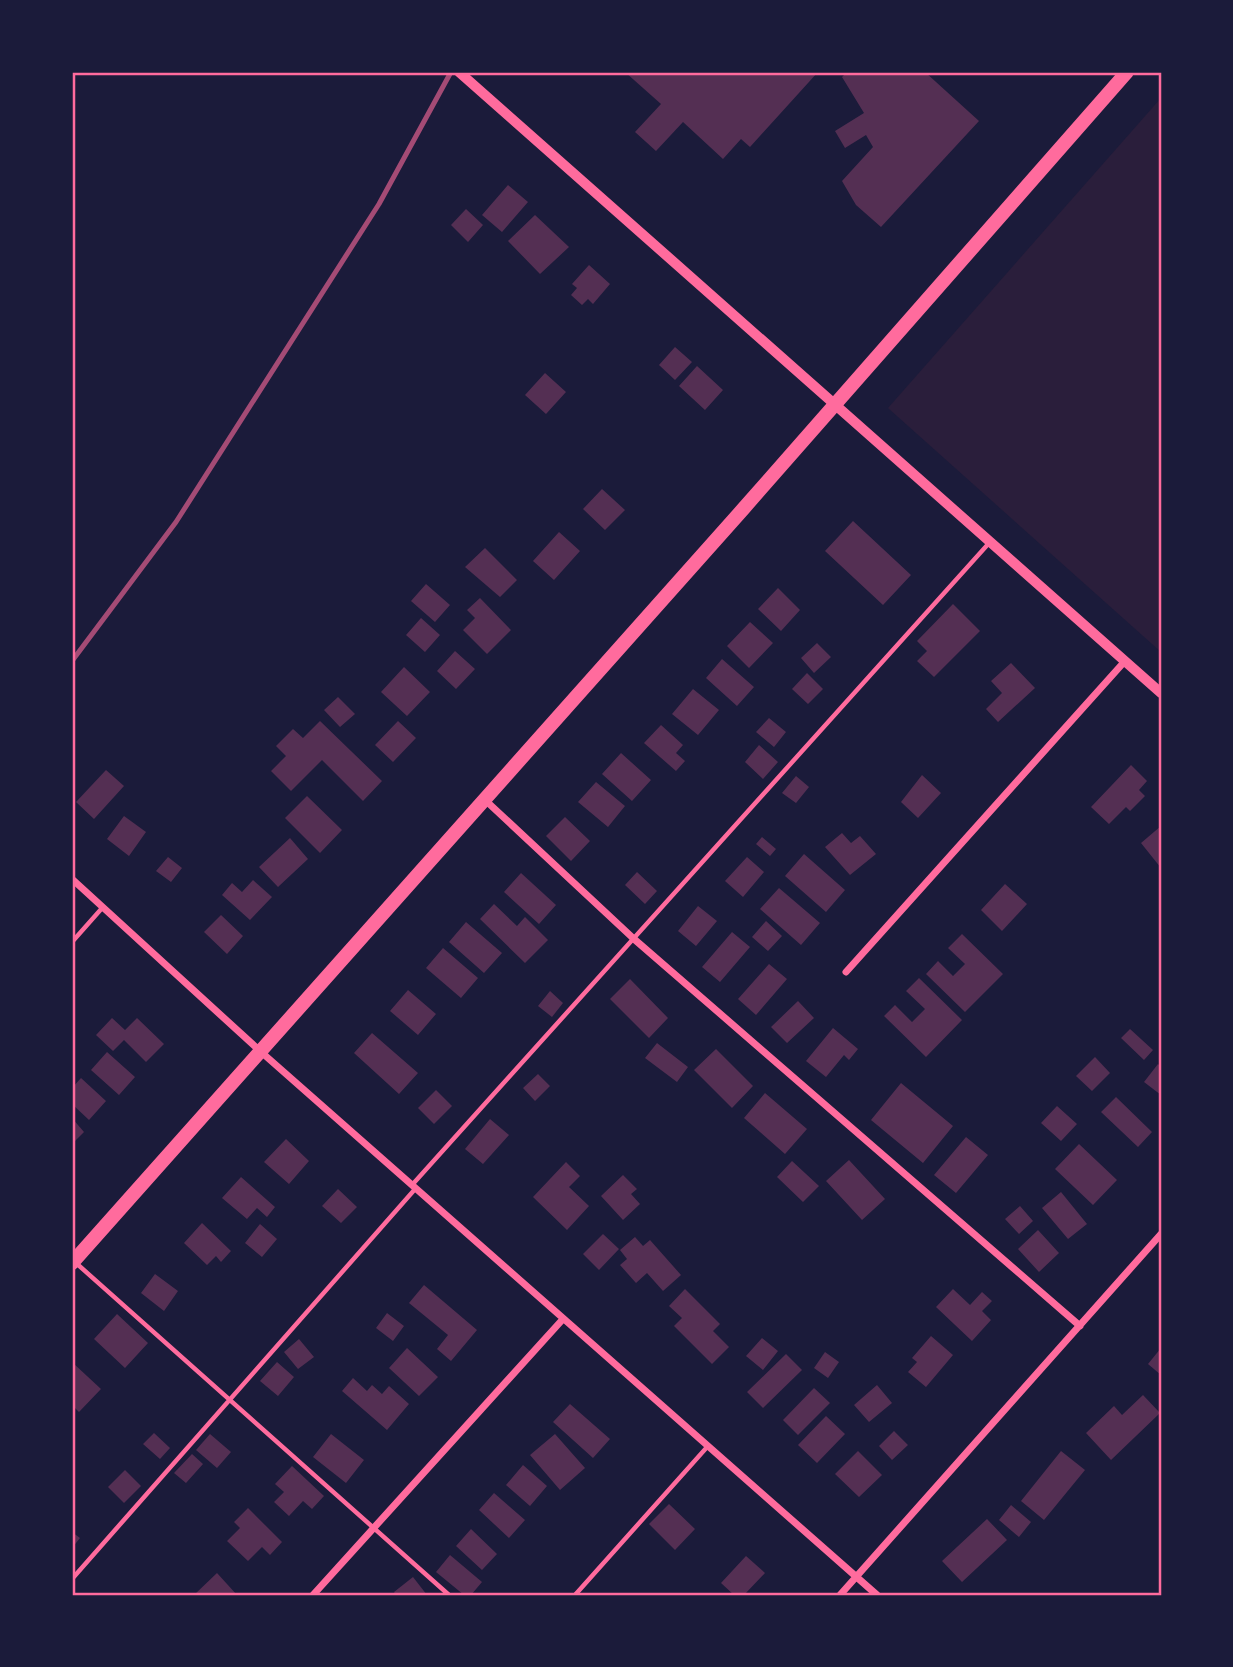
<svg xmlns="http://www.w3.org/2000/svg" width="1233" height="1667" font-family="Spectral,serif">
<style>
.green{fill:#2a1e3b}
.building{fill:#542f53}
.lines{fill:none;stroke-linecap:round;stroke-linejoin:round}
.service{stroke:#ff6b9d;stroke-width:4.5}
.minor{stroke:#ff6b9d;stroke-width:7}
.tertiary{stroke:#ff6b9d;stroke-width:10}
.primary{stroke:#ff6b9d;stroke-width:14}
.rail{stroke:#a44b75;stroke-width:5}
.neatline{fill:none;stroke:#ff6b9d;stroke-width:2.5}
</style>
<rect width="100%" height="100%" fill="#1b1b3a"/>
<path class="green" d="M1161,98V652L888,408Z"/>
<path class="building" d="M625,72H818L750,147L741,139L723,159L683,122L656,151L635,132L661,104Z
M847,72H925L979,121L881,227L856,205L842,181L873,147L866,135L845,148L835,131L864,113L842,77Z
M508,185L528,202L502,232L482,215Z
M466,209L483,225L468,242L451,225Z
M535,215L569,247L540,274L508,241Z
M589,265L610,284L593,304L588,299L582,305L571,295L577,288L572,284Z
M675,347L692,362L675,380L659,365Z
M697,366L723,390L705,410L679,386Z
M545,373L566,392L546,414L525,395Z
M602,489L625,510L605,530L583,509Z
M853,521L911,575L883,605L825,551Z
M559,532L580,551L554,580L533,561Z
M485,548L517,580L500,597L465,567Z
M426,584L450,605L435,622L411,601Z
M778,588L800,610L781,631L758,609Z
M480,598L511,630L487,654L463,630L475,618L467,610Z
M953,604L980,631L934,677L917,661L927,651L917,641Z
M421,618L440,635L425,652L406,635Z
M750,622L773,643L749,668L727,646Z
M817,643L831,657L814,673L801,658Z
M455,651L475,669L456,689L437,671Z
M722,659L754,687L737,706L706,678Z
M1011,663L1035,688L998,722L986,709L1002,693L991,681Z
M404,667L430,692L407,716L381,692Z
M807,673L823,689L808,704L792,689Z
M693,689L719,710L698,735L672,714Z
M338,697L355,714L340,727L324,710Z
M769,718L786,732L774,747L756,732Z
M320,721L382,781L363,801L322,760L291,791L271,771L286,756L276,746L293,729L303,738Z
M398,721L416,738L393,762L375,745Z
M661,725L683,745L676,753L685,761L676,771L644,743Z
M759,745L778,762L763,779L745,762Z
M621,753L651,780L632,801L602,774Z
M1131,765L1147,781L1139,790L1145,796L1130,811L1126,807L1109,824L1091,807Z
M106,770L124,786L94,819L76,802Z
M922,775L941,793L918,818L901,802Z
M796,776L809,787L796,803L782,793Z
M596,782L625,806L608,827L578,802Z
M307,796L342,830L320,853L285,818Z
M124,816L146,832L129,856L107,839Z
M565,817L590,841L571,861L546,836Z
M1161,826V868L1141,843Z
M842,833L851,843L860,836L876,854L850,875L825,847Z
M762,837L776,849L770,856L756,844Z
M290,838L308,859L278,887L259,867Z
M804,854L845,890L826,912L785,876Z
M168,857L182,868L171,882L156,871Z
M747,857L764,872L743,897L725,881Z
M637,872L657,891L645,904L625,885Z
M521,873L556,905L539,924L504,892Z
M253,880L272,897L250,920L222,895L232,883L242,892Z
M1005,884L1027,904L1002,931L981,910Z
M779,888L820,923L801,945L760,909Z
M494,904L517,926L525,917L548,940L525,963L480,919Z
M698,906L717,921L696,946L678,931Z
M221,915L243,936L227,954L204,932Z
M766,921L782,936L768,951L752,937Z
M466,922L502,953L484,973L449,942Z
M732,932L750,947L720,982L702,967Z
M962,934L1003,974L965,1012L926,974L938,961L953,976L965,964L948,948Z
M443,948L478,978L461,998L426,968Z
M769,964L787,979L756,1015L738,999Z
M919,978L962,1020L926,1057L884,1016L895,1005L912,1022L925,1009L906,991Z
M630,979L668,1018L649,1038L610,999Z
M408,990L436,1014L418,1035L390,1011Z
M550,991L563,1003L552,1017L538,1006Z
M798,1001L814,1018L787,1043L771,1027Z
M112,1018L125,1030L137,1018L164,1044L146,1062L124,1040L113,1051L96,1035Z
M833,1028L858,1049L849,1060L844,1055L826,1077L806,1061Z
M1130,1029L1153,1050L1144,1060L1121,1038Z
M372,1033L418,1073L399,1094L354,1053Z
M657,1043L688,1067L677,1082L645,1058Z
M716,1049L753,1086L732,1108L694,1070Z
M107,1052L135,1077L119,1095L91,1070Z
M1095,1057L1110,1073L1092,1091L1076,1076Z
M1158,1064L1161,1067V1095L1144,1082Z
M538,1074L550,1086L535,1101L523,1088Z
M81,1078L106,1101L89,1120L72,1104V1088Z
M901,1083L953,1126L923,1163L871,1120Z
M436,1090L452,1106L434,1124L418,1108Z
M765,1093L807,1129L785,1154L744,1118Z
M1116,1097L1152,1132L1138,1147L1101,1112Z
M1057,1106L1077,1124L1061,1141L1041,1123Z
M72,1118L84,1132L72,1144Z
M490,1119L509,1135L483,1164L465,1149Z
M966,1137L988,1155L956,1193L934,1175Z
M286,1139L309,1161L289,1184L264,1162Z
M1079,1144L1117,1180L1093,1205L1055,1169Z
M849,1160L885,1199L862,1220L826,1181Z
M792,1161L819,1186L803,1202L777,1177Z
M566,1162L580,1176L569,1187L589,1206L567,1230L533,1197Z
M623,1175L637,1189L631,1194L640,1204L623,1220L601,1196Z
M241,1177L275,1207L267,1217L257,1208L247,1219L222,1198Z
M338,1189L357,1207L341,1223L322,1206Z
M1061,1192L1087,1224L1068,1239L1042,1208Z
M1020,1206L1033,1221L1019,1234L1005,1219Z
M202,1223L231,1251L221,1262L216,1256L207,1265L184,1243Z
M260,1224L277,1239L262,1257L245,1243Z
M1038,1230L1059,1253L1039,1272L1018,1249Z
M603,1234L619,1249L599,1270L583,1254Z
M635,1237L643,1246L650,1240L681,1275L663,1291L647,1273L636,1283L620,1265L627,1259L620,1250Z
M155,1274L178,1291L164,1311L141,1293Z
M424,1285L477,1330L451,1361L437,1349L448,1335L409,1303Z
M685,1289L720,1324L713,1331L729,1347L712,1364L674,1326L682,1318L669,1306Z
M953,1289L970,1305L982,1292L992,1301L982,1311L991,1320L972,1341L936,1307Z
M387,1313L404,1326L393,1341L376,1328Z
M117,1314L148,1343L125,1368L94,1339Z
M931,1336L953,1355L926,1387L908,1372L917,1362L912,1358Z
M762,1338L778,1351L763,1370L746,1356Z
M299,1339L314,1357L298,1369L284,1352Z
M407,1348L438,1377L419,1396L389,1368Z
M1161,1348V1375L1148,1364Z
M825,1352L839,1362L828,1378L814,1368Z
M786,1354L802,1370L763,1408L747,1392Z
M277,1362L294,1377L278,1396L260,1381Z
M73,1363L101,1389L79,1412L72,1405Z
M353,1378L367,1391L372,1385L382,1394L389,1386L409,1404L387,1430L342,1391Z
M877,1385L892,1403L869,1422L854,1405Z
M814,1388L830,1403L798,1435L783,1420Z
M1143,1395L1160,1413L1111,1460L1086,1433L1114,1406L1122,1415Z
M570,1404L610,1439L593,1458L553,1422Z
M826,1416L845,1434L817,1463L798,1445Z
M894,1431L908,1445L892,1460L879,1446Z
M154,1433L170,1448L160,1459L143,1444Z
M210,1434L231,1452L217,1468L196,1450Z
M331,1434L364,1460L346,1483L313,1457Z
M555,1434L585,1468L560,1490L530,1455Z
M858,1451L882,1475L859,1497L835,1474Z
M1061,1451L1085,1470L1044,1520L1021,1501Z
M192,1454L203,1464L186,1483L174,1473Z
M523,1465L547,1486L530,1506L506,1485Z
M292,1466L324,1496L312,1509L303,1501L289,1516L274,1502L284,1492L275,1484Z
M125,1470L141,1486L124,1503L108,1487Z
M494,1493L525,1520L509,1538L479,1510Z
M669,1504L695,1529L675,1550L649,1524Z
M1011,1505L1031,1522L1019,1537L999,1520Z
M248,1508L282,1542L270,1555L262,1547L248,1561L227,1541L240,1528L234,1522Z
M987,1519L1007,1540L962,1582L942,1561Z
M471,1529L497,1554L482,1570L456,1546Z
M72,1532L80,1538L72,1548Z
M450,1555L482,1582L471,1595H464L436,1572Z
M746,1556L765,1573L744,1595H734L721,1583Z
M217,1573L237,1595H194Z
M413,1577L427,1595H396L394,1592Z"/>
<g class="lines">
<path class="service" d="M72,942L103,907
M412,1185L990,542
M76,1263L449,1595
M72,1579L416,1188
M575,1595L708,1446"/>
<path class="minor" d="M484,799L634,939L1080,1326
M72,879L260,1051L877,1595
M846,972L1125,661
M313,1595L563,1319
M840,1595L1161,1234"/>
<path class="tertiary" d="M459,72L1161,693"/>
<path class="primary" d="M72,1263L744,508L1127,72"/>
<path class="rail" d="M72,661L176,522L379,204L451,72"/>
</g>
<rect width="1233" height="1667" fill="none" stroke="#1b1b3a" stroke-width="147"/>
<rect x="74" y="74" width="1086" height="1520" class="neatline"/>
</svg>
